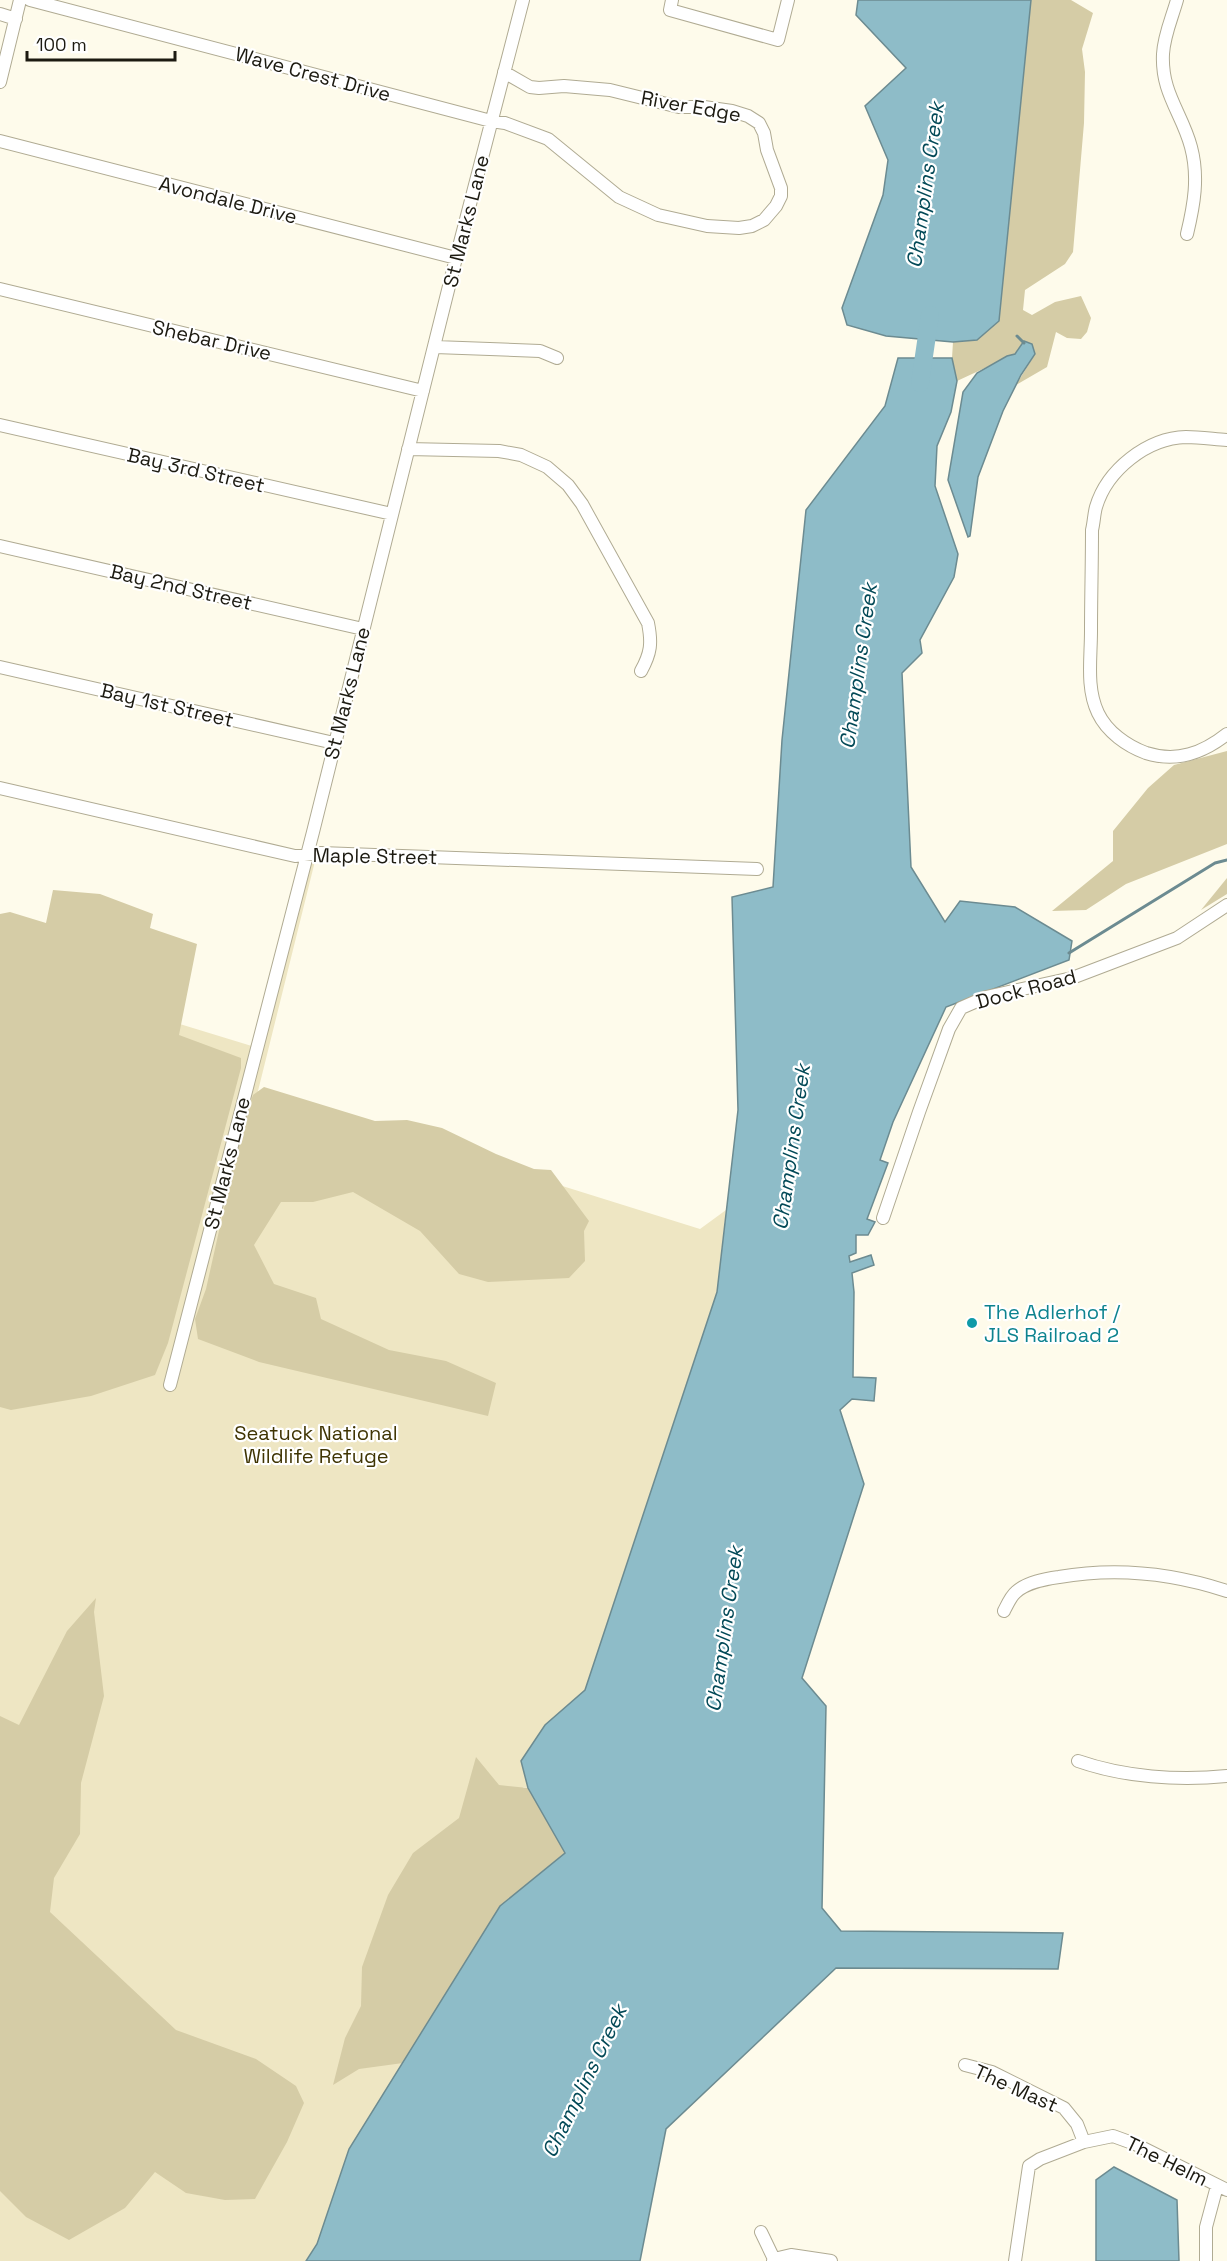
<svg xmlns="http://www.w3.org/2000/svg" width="1227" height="2261" font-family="'Space Grotesk',sans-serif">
	<rect width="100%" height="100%" fill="#fefbeb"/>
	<path fill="#eee6c3" d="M317 853 258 1091 700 1229 726 1210 717 1292 585 1690 545 1725 522 1761 528 1788 523 1787 538 1811 326 2230 307 2261H0V969L255 1047 304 859Z"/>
	<path fill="#d5cca6" d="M1031 0H1071L1093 13 1082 49 1085 72 1084 123 1073 252 1065 264 1025 290 1023 310 1032 315 1055 302 1081 296 1091 318 1087 332 1081 339 1067 338 1056 332 1047 367 1016 385 1035 354 1024 341 1015 354 957 381 952 358 953 342 977 340 999 321Z
		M1227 751V844L1126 884 1086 910 1052 911 1113 861V831L1148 788 1174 765Z
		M1227 878V894L1201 910Z
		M53 890 100 894 153 914 150 928 197 944 179 1035 241 1058V1068L168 1343 155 1375 91 1396 11 1410 0 1407V914L10 912 46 923Z
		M264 1087 375 1121 407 1120 442 1128 496 1154 534 1169 551 1170 589 1221 584 1231 585 1261 569 1278 488 1282 459 1274 420 1231 353 1192 313 1202H281L254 1245 274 1284 316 1298 321 1319 389 1350 446 1361 496 1383 488 1416 259 1362 198 1339 195 1319 206 1289 244 1119 253 1095Z
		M96 1598 94 1612 104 1696 81 1783 80 1834 54 1878 50 1912 176 2030 256 2059 296 2086 304 2103 287 2142 255 2199 225 2200 186 2193 155 2172 125 2208 69 2240 26 2217 0 2191V1716L19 1725 67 1631Z
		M476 1757 499 1785 528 1788 565 1853 500 1906 403 2063 359 2069 333 2085 345 2038 361 2006 362 1967 388 1895 413 1853 459 1818Z"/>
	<path fill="#8ebcc8" stroke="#6c8b91" stroke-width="1.5" d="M858 0H1031L999 321 977 340 953 342 886 336 847 325 842 308 883 195 888 160 865 106 906 68 856 15Z
		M1024 341 1032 344 1035 354 1021 375 1003 411 978 477 970 536 968 537 948 480 963 392 977 373 1007 356 1015 354Z
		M898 358H952L957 381 951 412 937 446 935 486 958 554 954 577 920 640 922 653 902 673 911 867 945 922 960 901 1015 907 1072 941 1069 960 946 1007 893 1122 880 1160 888 1163 867 1219 875 1222 868 1235H856V1253L849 1256 850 1262 871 1255 874 1265 852 1273 854 1292 853 1377 876 1378 874 1401 852 1399 840 1410 864 1484 802 1678 826 1706 822 1908 841 1931 1063 1933 1058 1969 836 1968 666 2129 640 2261H306L317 2244 349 2149 500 1906 565 1853 528 1788 521 1761 545 1725 585 1690 717 1292 738 1110 732 897 773 887 782 740 806 510 885 406Z
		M1114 2167 1177 2200 1179 2261H1096V2180Z"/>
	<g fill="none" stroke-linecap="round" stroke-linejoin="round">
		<path stroke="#6c8b91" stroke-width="3" d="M1017 336 1024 343
			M1069 953 1215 863 1227 860"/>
		<path stroke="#8ebcc8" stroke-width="18" d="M920 383 930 315"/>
		<defs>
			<path id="minor" d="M30 0 491 121 505 123 548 139 619 197 658 215 707 226 739 228 752 226 764 220 776 206 781 196V188L767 150 764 133 759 123 748 116 732 111 704 107H679L610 90 564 86 539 88 530 87 504 72
				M672 0 670 10 778 40 788 0
				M1177 0C1172 18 1164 35 1163 54 1161 93 1182 113 1191 147 1199 177 1194 205 1187 234
				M0 14 16 19
				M0 82 20 0
				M0 141 456 258
				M0 289 423 391
				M435 347 540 351 557 358
				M0 425 392 514
				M1227 440C1213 439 1199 437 1186 437 1147 438 1107 470 1096 507 1094 514 1094 522 1092 530 1092 564 1091 597 1091 631 1091 659 1086 688 1098 713 1107 732 1127 746 1146 753 1177 763 1203 753 1227 734
				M408 449 499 451 521 455 547 467 568 485 582 504 648 623C652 643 651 653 641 671
				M0 546 363 629
				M0 667 334 743
				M0 788 295 856 321 853 757 869
				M883 1218 919 1112 949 1029 961 1008 986 997 1072 978 1177 938 1227 905
				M170 1385 313 832 456 258 523 0
				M1004 1611C1007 1605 1011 1596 1016 1592 1027 1582 1045 1579 1059 1577 1116 1567 1172 1573 1227 1591
				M1078 1761C1124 1777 1178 1781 1227 1776
				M965 2065 992 2072 1064 2108 1077 2124 1084 2142
				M761 2232 774 2259
				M773 2261 774 2259 791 2255 831 2261
				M1015 2261 1029 2166 1040 2159 1084 2142 1113 2136 1135 2144 1227 2190
				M1206 2261V2227L1217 2186"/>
		</defs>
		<use href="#minor" stroke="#b0ab93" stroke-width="14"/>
		<use href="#minor" stroke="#fff" stroke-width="12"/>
	</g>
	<circle fill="#0f9aa8" stroke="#fff" stroke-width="2" cx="972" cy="1323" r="6"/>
	<g text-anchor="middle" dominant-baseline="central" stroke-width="4.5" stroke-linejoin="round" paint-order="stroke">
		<g font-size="20" fill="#1c1a11" stroke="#fff">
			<text transform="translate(313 74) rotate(15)">Wave Crest Drive</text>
			<text transform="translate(691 106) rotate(10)">River Edge</text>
			<text transform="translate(228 200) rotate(14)">Avondale Drive</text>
			<text transform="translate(466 221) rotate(-76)">St Marks Lane</text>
			<text transform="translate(212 340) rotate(13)">Shebar Drive</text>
			<text transform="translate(196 470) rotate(13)">Bay 3rd Street</text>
			<text transform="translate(181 587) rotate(13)">Bay 2nd Street</text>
			<text transform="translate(347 693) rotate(-76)">St Marks Lane</text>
			<text transform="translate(167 705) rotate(13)">Bay 1st Street</text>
			<text transform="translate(375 856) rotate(1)">Maple Street</text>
			<text transform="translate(1026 989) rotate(-15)">Dock Road</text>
			<text transform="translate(227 1163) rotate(-76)">St Marks Lane</text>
			<text transform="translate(1016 2088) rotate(24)">The Mast</text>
			<text transform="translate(1167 2161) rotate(26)">The Helm</text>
		</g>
		<g font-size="20" fill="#0d838f" stroke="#fff" text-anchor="start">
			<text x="984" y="1312">The Adlerhof /<tspan x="984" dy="23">JLS Railroad 2</tspan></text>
		</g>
		<g font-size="20" fill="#3f3403" stroke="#fff">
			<text x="316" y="1433">Seatuck National<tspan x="316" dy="23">Wildlife Refuge</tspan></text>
		</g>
		<g font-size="21" font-style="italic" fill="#034957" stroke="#fff">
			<text transform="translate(925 185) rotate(-82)">Champlins Creek</text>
			<text transform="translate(858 666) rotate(-82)">Champlins Creek</text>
			<text transform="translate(791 1147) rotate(-82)">Champlins Creek</text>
			<text transform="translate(724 1629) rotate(-82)">Champlins Creek</text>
			<text transform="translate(584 2081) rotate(-64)">Champlins Creek</text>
		</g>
	</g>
	<path d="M27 51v9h148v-9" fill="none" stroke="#1c1a11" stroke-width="3"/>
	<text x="36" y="51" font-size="18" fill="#1c1a11" stroke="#ffffff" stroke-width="4.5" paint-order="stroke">100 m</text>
</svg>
